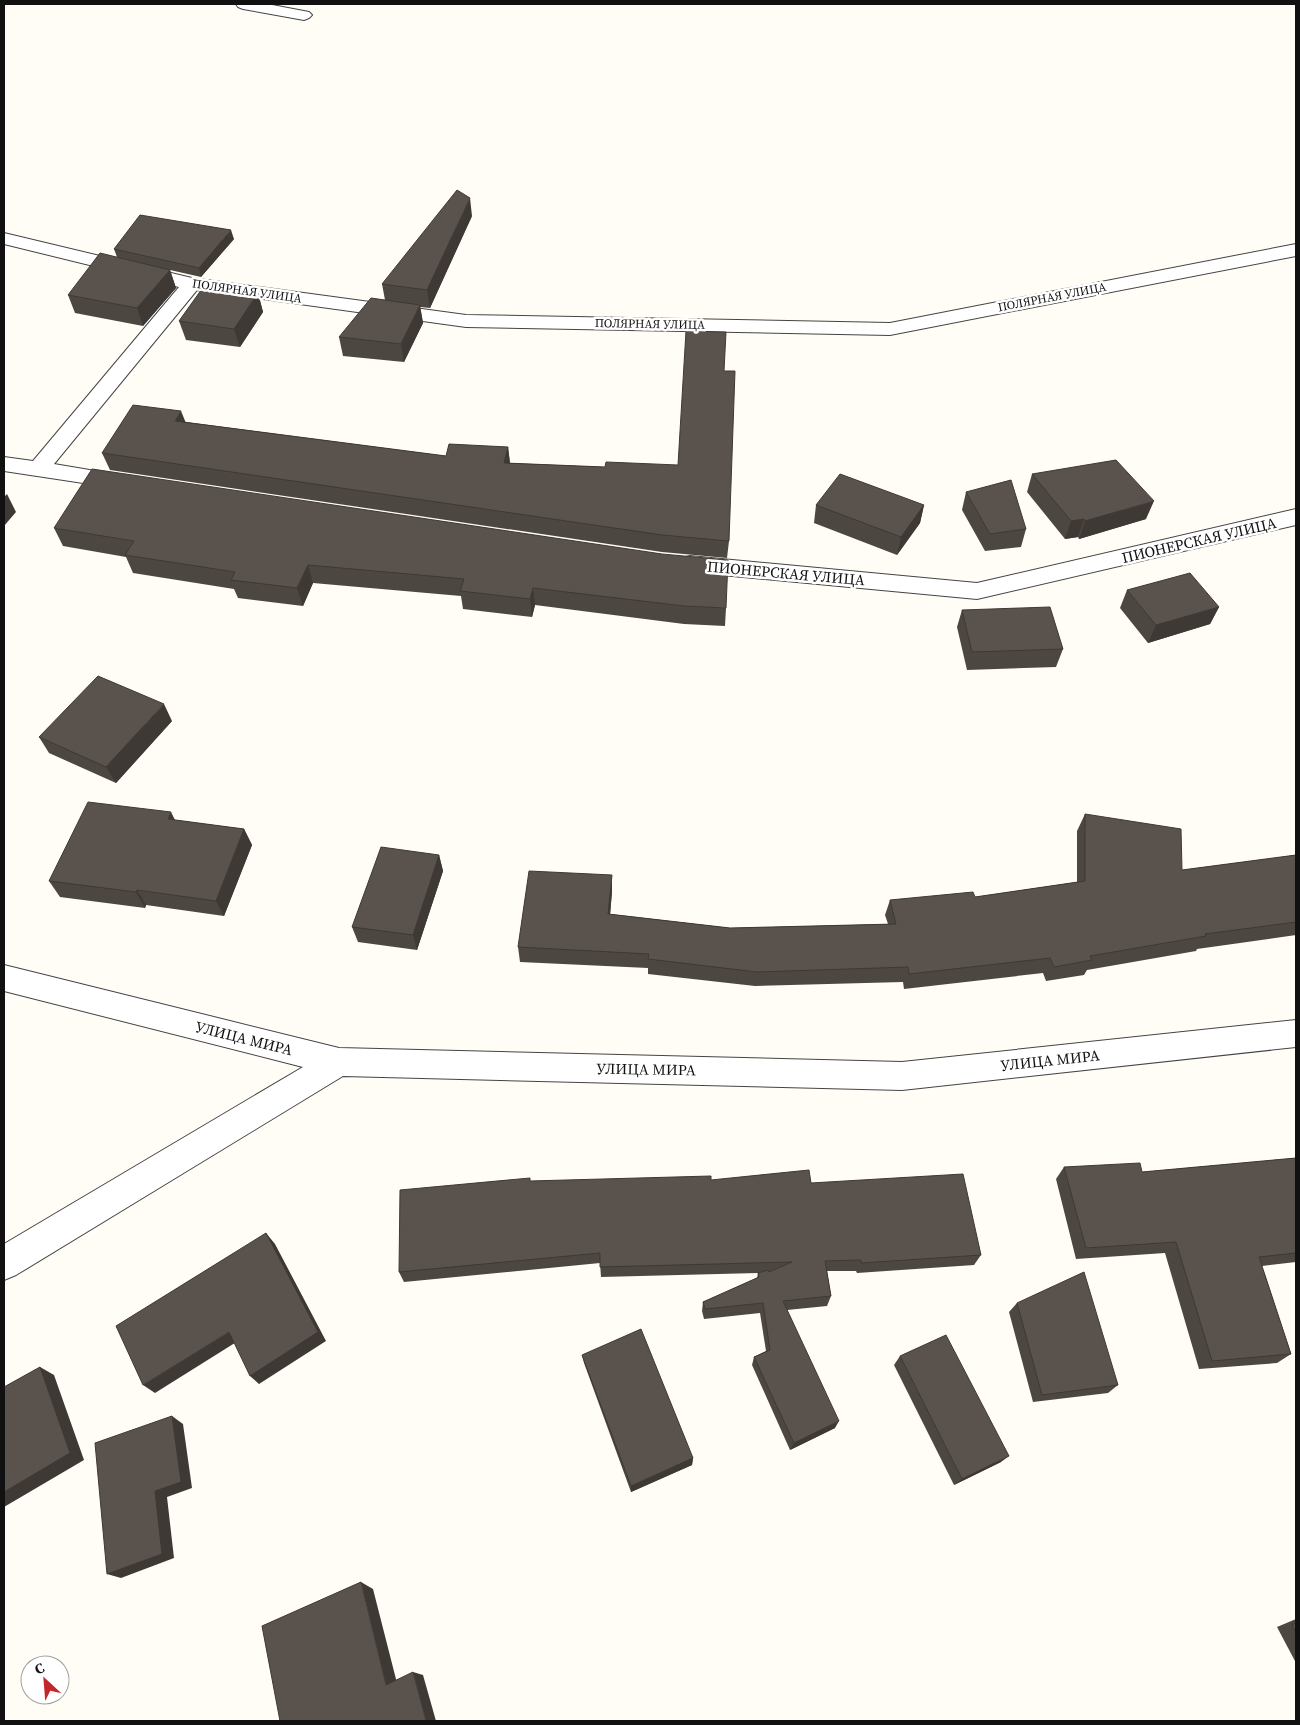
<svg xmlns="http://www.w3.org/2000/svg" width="1300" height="1725" font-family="'Source Serif 4',serif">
	<rect width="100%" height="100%" fill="#fffdf5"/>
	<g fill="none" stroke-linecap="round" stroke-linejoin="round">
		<defs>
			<path id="street" d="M236 4H267L309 12 312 15 309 18 304 20 243 9 238 7Z
				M4 233 192 278 466 315 890 323 1296 244V256L890 335 466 327 197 290 54 464 131 477 134 482 131 487 123 489 4 471V457L33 461 179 287 4 244Z
				M1296 509V525L977 599 690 572 682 570 678 564 682 558 690 556 977 583Z
				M4 965 339 1048 902 1062 1296 1020V1047L902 1090 343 1076 16 1275 4 1280V1244L303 1067 4 991Z"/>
		</defs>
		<use href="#street" stroke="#444" stroke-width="2"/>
		<use href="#street" fill="#fff" fill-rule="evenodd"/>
	</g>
	<path fill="#4d4742" d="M472 216 430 308 420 307 423 323 404 362 343 356 339 337 385 300 382 284Z
		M234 239 201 277 170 270 176 288 143 326 75 313 68 295 117 257 114 249Z
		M258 293 263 312 240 347 186 340 179 321Z
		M724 371 729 541 727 558 662 552 110 470 102 453 186 422 446 456 508 447 510 463 605 467 678 465Z
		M1032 474 1146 519 1079 539 1078 537 1065 539 1027 492Z
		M966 492 1026 529 1021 547 985 551 962 510Z
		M816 505H924L920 523 897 555 814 523Z
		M54 528 726 608 725 626 684 624 535 605 532 617 463 609 461 596 313 583 303 606 238 598 234 589 133 573 126 557 63 546Z
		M1127 590 1219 607 1210 624 1148 643 1120 608Z
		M962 610 1063 649 1056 667 967 670 957 627Z
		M172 721 116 783 49 753 39 737Z
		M1085 814 1182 870 1296 855V935L1197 949 1196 951 1087 970 1084 975 1046 981 1043 973 904 989 903 982 755 986 648 974V968L520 962 518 947 612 891 610 914 730 928 888 924 885 915 890 900 975 897 1077 882V831Z
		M175 820 244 829 252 845 224 916 146 905 145 908 60 897 49 881Z
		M439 855 443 871 417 950 358 942 352 927Z
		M1296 1158V1262L1262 1266 1291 1354 1277 1363 1199 1369 1165 1253 1076 1259 1056 1179 1064 1167 1142 1172Z
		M530 1178V1181L711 1180 811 1183 981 1255 974 1265 857 1273 856 1271H827L831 1296 827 1306 787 1310 835 1428 790 1450 752 1365 754 1357 766 1351 760 1313 704 1319 702 1311 703 1302 757 1278 758 1273 601 1277 600 1263 404 1282 399 1272Z
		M1017 1303 1118 1385 1108 1393 1033 1402 1009 1312Z
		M582 1355 693 1458 692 1465 631 1492 584 1363Z
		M900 1356 1001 1462 954 1485 894 1365Z
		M1296 1619V1663L1277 1627Z"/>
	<path fill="#3f3936" d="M470 198 472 216 430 308 427 290Z
		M231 230 234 239 201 277 199 268Z
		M170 270 176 288 143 326 137 308Z
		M258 293 263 312 240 347 234 329Z
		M420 305 423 323 404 362 401 344Z
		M181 411 188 428 175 421Z
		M508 447 510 464 504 463Z
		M7 494 16 512 4 526V497Z
		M1154 501 1146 519 1079 539 1085 521Z
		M924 505 920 523 897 555 901 537Z
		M1084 519 1078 537 1065 539 1071 521Z
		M308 565 313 583 303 606 297 588Z
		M533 588 535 605 532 617 530 599Z
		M1219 607 1210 624 1148 643 1156 625Z
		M164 704 172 721 116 783 106 767Z
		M171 812 179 828 168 819Z
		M244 829 252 845 224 916 216 901Z
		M439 855 443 871 417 950 413 935Z
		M612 875V891L609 929 608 914Z
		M137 890 146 905 145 908 136 892Z
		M266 1233 275 1244 326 1341 259 1384 250 1376Z
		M229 1332 238 1341 155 1393 143 1385Z
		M40 1367 54 1375 84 1460 4 1507V1492Z
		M172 1416 183 1424 192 1488 167 1497 174 1558 121 1578 107 1574 155 1491Z
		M839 1421 835 1428 790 1450 794 1443Z
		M1009 1456 1001 1462 954 1485 962 1479Z
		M693 1458 692 1465 631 1492V1486Z
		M361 1582 373 1589 398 1687 386 1685Z
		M413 1672 423 1675 436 1721H426Z"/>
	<path fill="#5a524d" stroke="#3f3936" d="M457 190 470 198 427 290 382 284Z
		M140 215 231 230 199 268 114 249Z
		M100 253 170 270 137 308 68 295Z
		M204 286 258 293 234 329 179 321Z
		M371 298 420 305 401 344 339 337Z
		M686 331 726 332 724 371H735L729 541 662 535 102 453 133 405 181 411 175 421 446 456 449 444 508 447 504 463 605 467 606 462 678 465Z
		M1116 460 1154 501 1085 521 1084 519 1071 521 1032 474Z
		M92 469 662 554 728 560 726 608 684 606 533 588 530 599 460 591 464 579 308 565 297 588 231 580 235 572 125 555 134 541 54 528Z
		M840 474 924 505 901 537 816 505Z
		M1011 480 1026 529 990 534 966 492Z
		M1190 573 1219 607 1156 625 1127 590Z
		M1050 607 1063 649 972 652 962 610Z
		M98 676 164 704 106 767 39 737Z
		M88 802 171 812 168 819 244 829 216 901 137 890 136 892 49 881Z
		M1085 814 1181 829 1182 870 1296 855V922L1205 934 1206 936 1090 956 1092 960 1054 967 1050 958 909 974 908 967 757 972 648 959 649 954 518 947 529 871 612 875 608 914 730 928 896 924 890 900 973 892 975 897 1085 881Z
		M381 847 439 855 413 935 352 927Z
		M1296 1158V1253L1259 1257 1291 1354 1212 1361 1176 1242 1086 1248 1064 1167 1140 1163 1142 1172Z
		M809 1170 811 1183 963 1174 981 1255 861 1263V1260L825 1261 831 1296 783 1301 839 1421 794 1443 754 1357 770 1350 763 1303 705 1309 703 1302 759 1277 758 1273 768 1270 769 1272 792 1262 600 1267V1253L399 1272 400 1190 530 1178V1181L711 1176V1180Z
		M266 1233 318 1332 250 1376 229 1332 143 1385 116 1326Z
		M1084 1272 1118 1385 1042 1395 1017 1303Z
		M641 1329 693 1458 631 1486 582 1355Z
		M946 1335 1009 1456 962 1479 900 1356Z
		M40 1367 70 1453 4 1492V1387Z
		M172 1416 181 1482 155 1491 162 1554 107 1574 95 1443Z
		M361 1582 386 1685 413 1672 426 1721H280L262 1626Z
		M1296 1623V1633L1292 1625Z"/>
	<g text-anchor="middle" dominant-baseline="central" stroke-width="5" stroke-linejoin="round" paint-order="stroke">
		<g font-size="12" fill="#111" stroke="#fff">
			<text transform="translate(247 291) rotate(8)">ПОЛЯРНАЯ УЛИЦА</text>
			<text transform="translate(1052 297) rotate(-11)">ПОЛЯРНАЯ УЛИЦА</text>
			<text transform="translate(650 324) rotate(1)">ПОЛЯРНАЯ УЛИЦА</text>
		</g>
		<g font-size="15" fill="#111" stroke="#fff">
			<text transform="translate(1199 540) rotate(-13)">ПИОНЕРСКАЯ УЛИЦА</text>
			<text transform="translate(786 573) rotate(5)">ПИОНЕРСКАЯ УЛИЦА</text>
			<text transform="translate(244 1038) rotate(14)">УЛИЦА МИРА</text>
			<text transform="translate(1050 1060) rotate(-6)">УЛИЦА МИРА</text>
			<text transform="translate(646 1069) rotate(1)">УЛИЦА МИРА</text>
		</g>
	</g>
	<rect width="1300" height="1725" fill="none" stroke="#111111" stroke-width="10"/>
	<g transform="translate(45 1680) rotate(334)"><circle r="24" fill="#ffffff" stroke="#a0a0a0"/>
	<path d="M0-4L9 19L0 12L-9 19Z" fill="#c4262e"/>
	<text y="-8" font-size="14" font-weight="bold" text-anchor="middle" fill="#111111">С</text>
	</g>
</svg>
